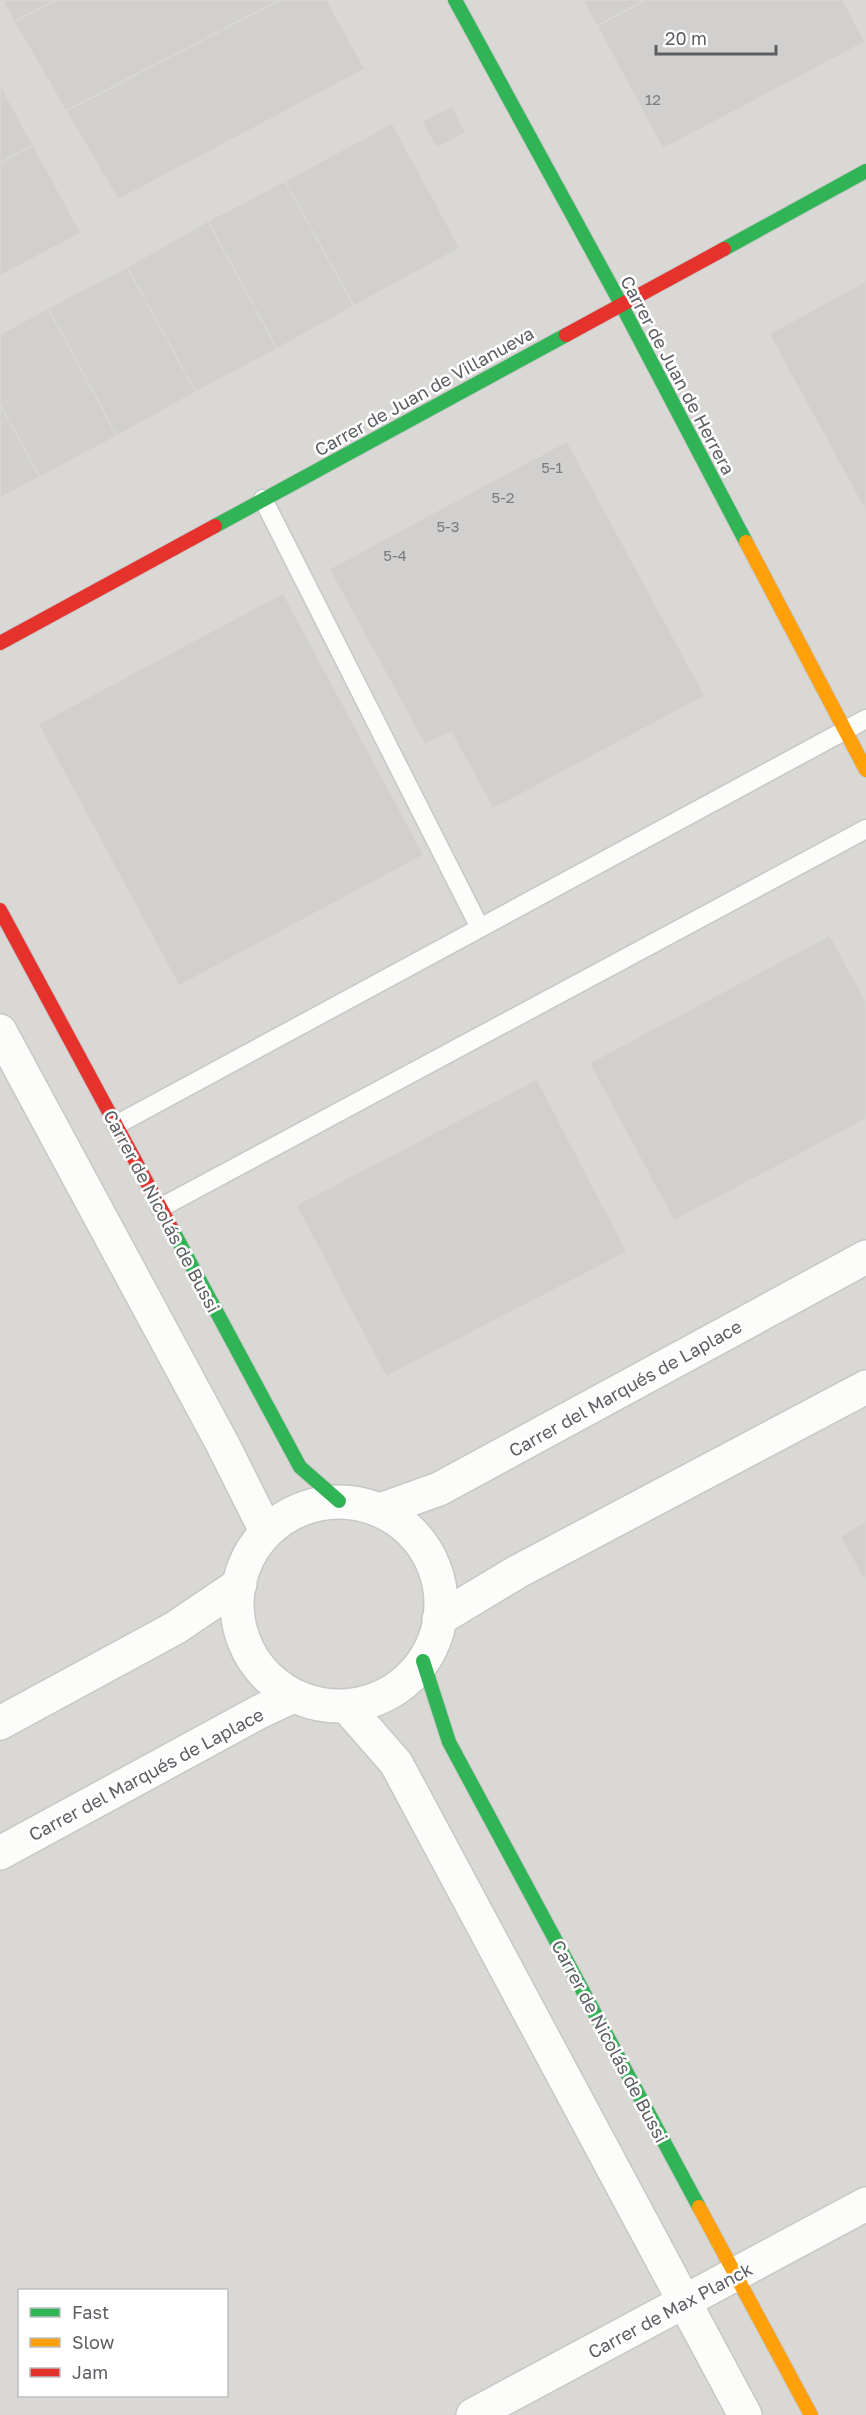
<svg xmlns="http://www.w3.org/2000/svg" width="866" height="2415" font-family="'Golos Text',sans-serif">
	<rect width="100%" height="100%" fill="#eae9e5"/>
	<path fill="#dad8d5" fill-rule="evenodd" d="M0 0H866V2415H0ZM20 2290H226V2396H20Z"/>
	<path fill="#d1d0ce" stroke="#d9d8d4" stroke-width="1.5" d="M2 0H56L14 22Z
		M56 0H280L66 111 14 22Z
		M280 0H327L365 69 118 200 66 111Z
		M583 0H645L597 26Z
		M645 0H843L865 42 663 149 597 26Z
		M0 84 33 145 0 163Z
		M452 106 466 133 436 148 422 121Z
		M392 123 460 248 354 306 285 181Z
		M33 145 81 233 0 276V163Z
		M285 181 354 306 277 349 208 221Z
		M208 221 277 349 196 392 127 267Z
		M127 267 196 392 117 436 48 308Z
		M866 281V512L769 334Z
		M48 308 117 436 40 477 0 404V334Z
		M0 404 40 477 0 498Z
		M567 441 705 696 493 809 451 732 425 745 329 569Z
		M283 593 424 855 179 986 38 724Z
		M830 935 866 1002V1119L674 1221 589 1063Z
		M537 1079 627 1252 386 1377 296 1205Z
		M866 1521V1583L840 1536Z"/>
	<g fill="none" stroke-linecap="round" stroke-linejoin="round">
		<defs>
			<path id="lane" d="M263 499 480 928
				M116 1125 866 719
				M160 1208 866 829"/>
			<path id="street" d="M0 1031 222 1443 266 1531
				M237 1604a102 102 0 1 1 204 0a102 102 0 1 1-204 0Z
				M380 1510 439 1489 866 1257
				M439 1619 517 1572 866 1387
				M347 1707 396 1763 745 2415
				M0 1723 175 1628 240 1584
				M0 1853 259 1712 293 1696
				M473 2415 866 2204"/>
			<path id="fast" d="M455 0 621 304 746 542
				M724 249 866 171
				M215 526 566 335
				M172 1229 300 1467 339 1501
				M423 1661 449 1742 699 2207"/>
			<path id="slow" d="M746 542 866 770
				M699 2207 811 2415"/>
			<path id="jam" d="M566 335 724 249
				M0 643 215 526
				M0 910 172 1229"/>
		</defs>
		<use href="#lane" stroke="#c7c7c7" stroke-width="21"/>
		<use href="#street" stroke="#c7c7c7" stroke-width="36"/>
		<use href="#fast" stroke="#c7c7c7" stroke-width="16"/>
		<use href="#slow" stroke="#c7c7c7" stroke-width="16"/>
		<use href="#jam" stroke="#c7c7c7" stroke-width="16"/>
		<use href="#lane" stroke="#fcfcfb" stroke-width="18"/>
		<use href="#street" stroke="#fcfcfb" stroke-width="33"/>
		<use href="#fast" stroke="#30b455" stroke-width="14"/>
		<use href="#slow" stroke="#ff9f0a" stroke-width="14"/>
		<use href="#jam" stroke="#e5322d" stroke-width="14"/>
	</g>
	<g text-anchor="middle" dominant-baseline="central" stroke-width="5" stroke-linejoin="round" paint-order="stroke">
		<g font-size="15" fill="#7a7c7e">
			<text x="653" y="99">12</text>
			<text x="552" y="467">5-1</text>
			<text x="503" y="497">5-2</text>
			<text x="448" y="526">5-3</text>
			<text x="395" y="555">5-4</text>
		</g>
		<g font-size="18" fill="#5b5e62" stroke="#fff">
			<text transform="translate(678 375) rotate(62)">Carrer de Juan de Herrera</text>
			<text transform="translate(424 391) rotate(-29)">Carrer de Juan de Villanueva</text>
			<text transform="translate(162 1211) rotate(62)">Carrer de Nicolás de Bussi</text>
			<text transform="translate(625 1388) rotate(-29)">Carrer del Marqués de Laplace</text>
			<text transform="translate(146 1774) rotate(-28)">Carrer del Marqués de Laplace</text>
			<text transform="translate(610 2041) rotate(62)">Carrer de Nicolás de Bussi</text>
			<text transform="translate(670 2310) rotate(-28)">Carrer de Max Planck</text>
		</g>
	</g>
	<rect x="18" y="2289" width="210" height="108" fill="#ffffff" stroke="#bdbfc0" stroke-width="1.5"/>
	<rect x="30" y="2308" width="30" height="9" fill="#30b455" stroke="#bdbfc0" stroke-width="1.5"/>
	<text x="72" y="2319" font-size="18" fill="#5b5e62">Fast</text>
	<rect x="30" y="2338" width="30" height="9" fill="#ff9f0a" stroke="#bdbfc0" stroke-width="1.5"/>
	<text x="72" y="2349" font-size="18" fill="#5b5e62">Slow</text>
	<rect x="30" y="2368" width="30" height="9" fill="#e5322d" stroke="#bdbfc0" stroke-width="1.5"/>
	<text x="72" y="2379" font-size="18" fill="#5b5e62">Jam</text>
	<path d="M656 45v9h120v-9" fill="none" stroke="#5b5e62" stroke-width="3"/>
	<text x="665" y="45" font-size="18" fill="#5b5e62" stroke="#ffffff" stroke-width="4.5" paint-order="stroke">20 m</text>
</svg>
